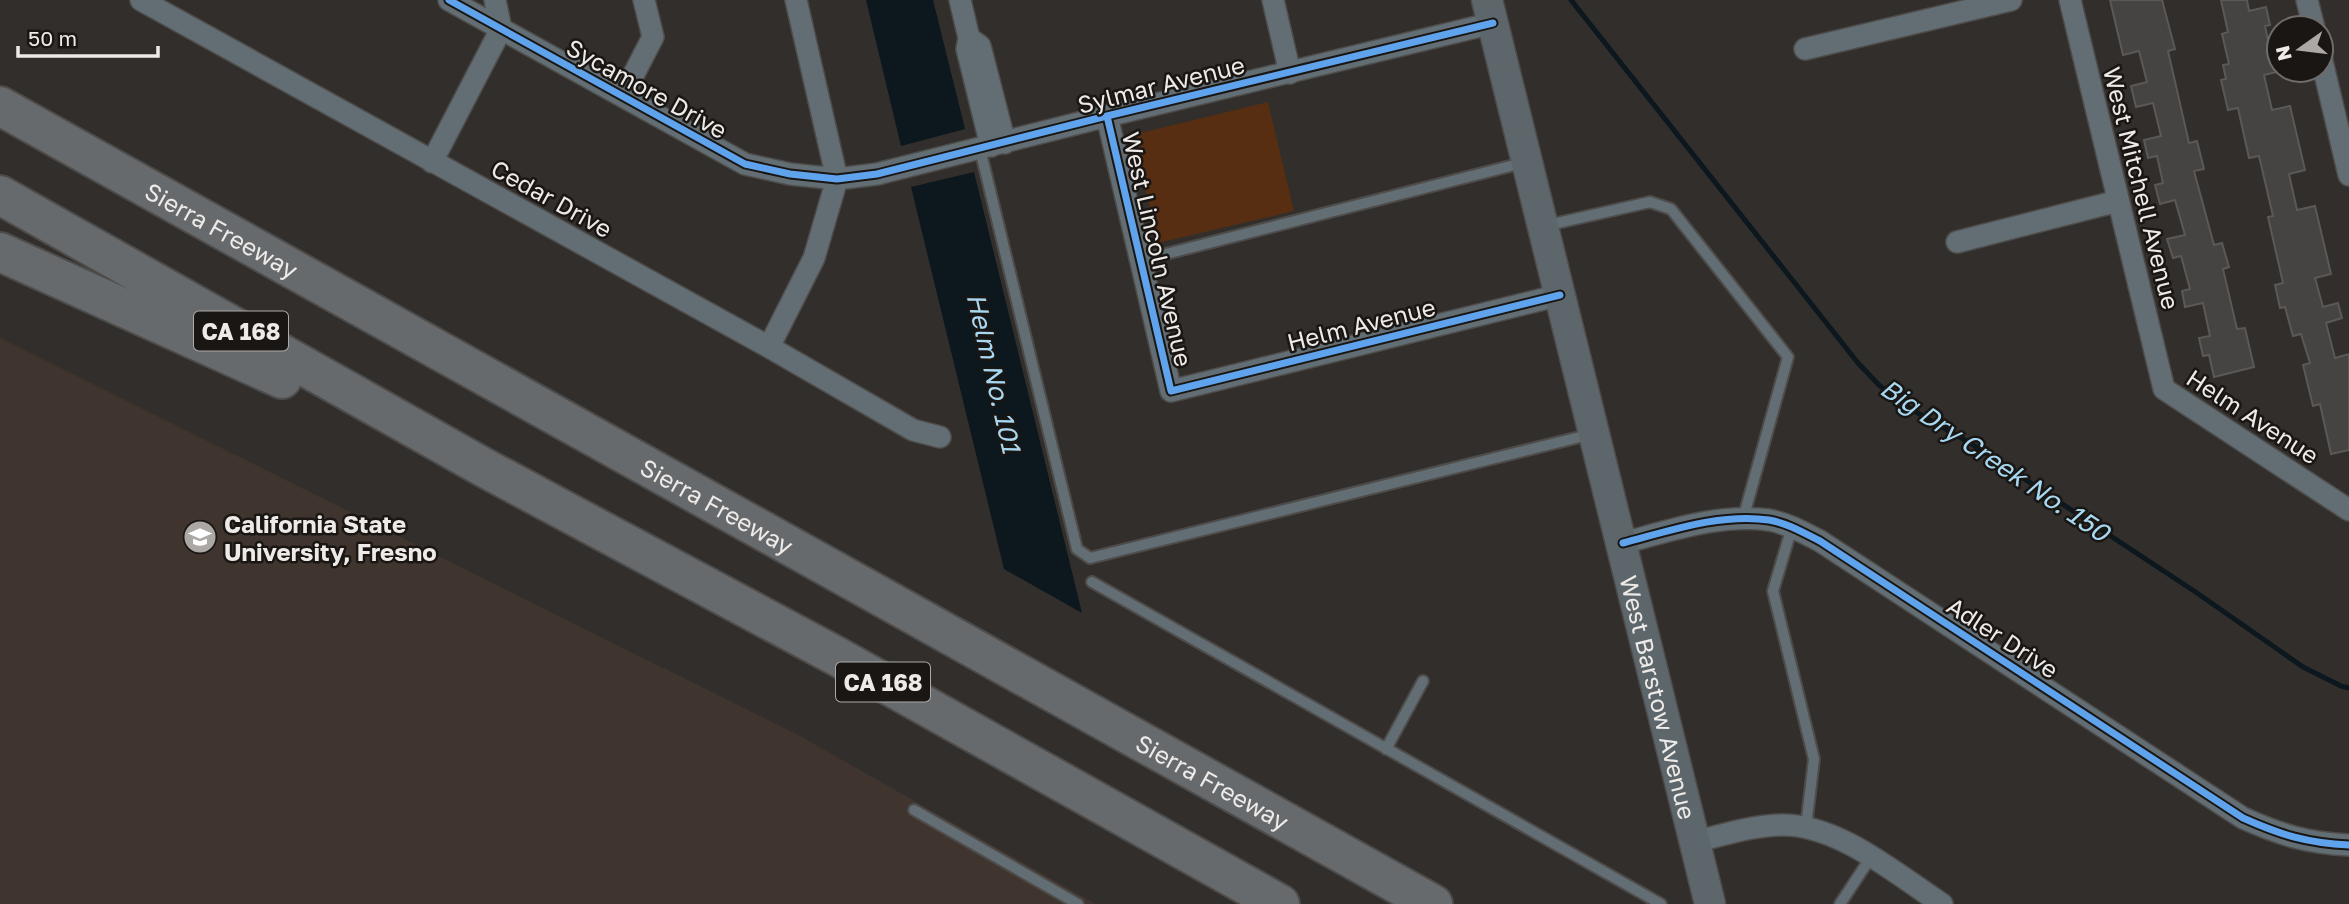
<svg xmlns="http://www.w3.org/2000/svg" width="2349" height="904" font-family="'Golos Text',sans-serif">
	<rect width="100%" height="100%" fill="#312e2b"/>
	<path fill="#3f352e" d="M0 338 800 736 1096 904H0Z"/>
	<path fill="#572e12" d="M1268 102 1294 211 1158 243 1134 140 1136 134Z"/>
	<path fill="#0c181e" d="M866 0H933L965 129 901 146Z
		M974 172 1082 613 1004 569 911 187Z"/>
	<g fill="none" stroke-linecap="round" stroke-linejoin="round">
		<path stroke="#0c181e" stroke-width="5" d="M1571 0 1858 363 1879 385 1909 408 1970 443 2197 593 2303 667 2341 686 2349 688"/>
	</g>
	<path fill="#464442" stroke="#5b5856" stroke-width="2" d="M2110 0H2162L2175 49 2168 51 2189 143 2197 141 2204 169 2194 171 2214 245 2222 243 2229 267 2223 269 2237 329 2245 328 2254 367 2214 377 2209 355 2203 356 2199 338 2210 336 2203 303 2185 307 2182 291 2190 289 2181 256 2173 258 2167 239 2185 235 2175 200 2160 204 2155 185 2163 183 2157 156 2148 158 2144 140 2161 136 2153 103 2136 107 2131 86 2147 82 2139 51 2123 55Z
		M2221 0H2247L2249 11 2266 7 2270 25 2265 26 2271 54 2277 53 2279 70 2281 71 2264 75 2272 110 2290 106 2305 170 2289 174 2297 210 2315 206 2331 274 2315 278 2323 307 2338 303 2342 318 2326 323 2335 358 2349 354V450L2331 454 2320 404 2313 406 2303 365 2310 363 2301 334 2293 336 2285 307 2280 308 2275 285 2283 283 2268 217 2273 216 2259 156 2249 158 2238 108 2228 110 2221 80 2226 79 2223 65 2229 64 2222 34 2228 32Z"/>
	<g fill="none" stroke-linecap="round" stroke-linejoin="round">
		<defs>
			<path id="lane" d="M980 149 1077 549 1090 558 1592 434
				M1544 226 1650 202 1671 209 1788 357 1743 519
				M1142 260 1526 162
				M1792 527 1773 591 1814 759 1806 827
				M1092 582 1661 904
				M1386 749 1423 681
				M914 810 1078 904
				M1840 904 1871 857"/>
			<path id="street" d="M141 0 769 347 913 430 940 437
				M449 0 745 164 790 174 837 179 877 174 1107 116 1493 23
				M960 0 969 38
				M1273 0 1290 73
				M2070 0 2164 389 2349 510
				M2307 0 2314 28
				M1805 49 2011 0
				M2321 57 2349 175
				M623 95 653 37 644 0
				M1107 116 1171 391 1560 295
				M991 146 967 49 969 38 980 46 1005 143
				M432 162 501 29 495 0
				M1957 242 2118 201
				M769 347 814 258 837 179 796 0
				M1623 543C1669 531 1720 513 1769 520 1787 523 1804 533 1820 541L2243 818C2281 835 2307 843 2349 845
				M1695 842C1722 835 1751 826 1780 825 1837 823 1896 874 1942 904"/>
			<g id="secondary">
				<path id="s1" d="M1487 0 1710 904"/>
			</g>
			<g id="highway">
				<path id="s2" d="M0 106 1433 904"/>
				<path d="M0 195 483 467 838 657 1280 904"/>
				<path d="M0 252 282 379"/>
			</g>
		</defs>
		<use href="#lane" stroke="#4e4c4a" stroke-width="14"/>
		<use href="#street" stroke="#4e4c4a" stroke-width="24"/>
		<use href="#secondary" stroke="#4e4c4a" stroke-width="33"/>
		<use href="#highway" stroke="#4e4c4a" stroke-width="42"/>
		<use href="#lane" stroke="#626e73" stroke-width="10"/>
		<use href="#street" stroke="#626e73" stroke-width="21"/>
		<use href="#secondary" stroke="#5c666b" stroke-width="30"/>
		<use href="#highway" stroke="#666a6d" stroke-width="38"/>
		<defs>
			<path id="cycleway" d="M449 0 745 164 790 174 837 179 877 174 1107 116 1493 23
				M1107 116 1171 391 1560 295
				M1623 543C1669 531 1720 513 1769 520 1787 523 1804 533 1820 541L2243 818C2281 835 2307 843 2349 845"/>
		</defs>
		<use href="#cycleway" stroke="#191614" stroke-width="11"/>
		<use href="#cycleway" stroke="#60a3ed" stroke-width="7"/>
	</g>
	<defs>
		<symbol id="university-disc" viewBox="-11 -11 22 22"><circle r="9.5" fill="#aca8a5" stroke="#191614"/><path d="M0-5L7-2L0 1L-7-2ZM-4 1L0 2.5L4 1V4Q0 6-4 4Z" fill="#fff"/></symbol>
	</defs>
	<g fill-rule="evenodd">
		<use href="#university-disc" x="181" y="518" width="38" height="38"/>
	</g>
	<g text-anchor="middle" dominant-baseline="central" stroke-width="5" stroke-linejoin="round" paint-order="stroke">
		<g fill="#191614" stroke="#aeaaa8" stroke-width="2">
			<rect x="194" y="311.5" width="94" height="39" rx="5"/>
			<rect x="836" y="662.5" width="94" height="39" rx="5"/>
		</g>
		<g font-size="23" font-weight="bold" fill="#eeeae7">
			<text x="241" y="331">CA 168</text>
			<text x="883" y="682">CA 168</text>
		</g>
		<g font-size="24" fill="#eeeae7" stroke="#191614">
			<text transform="translate(1161 84) rotate(-14)">Sylmar Avenue</text>
			<text transform="translate(647 88) rotate(29)">Sycamore Drive</text>
			<text transform="translate(2142 188) rotate(76)">West Mitchell Avenue</text>
			<text transform="translate(552 198) rotate(29)">Cedar Drive</text>
			<text stroke="none"><textPath href="#s2" startOffset="254">Sierra Freeway</textPath></text>
			<text transform="translate(1158 249) rotate(77)">West Lincoln Avenue</text>
			<text transform="translate(1361 324) rotate(-14)">Helm Avenue</text>
			<text transform="translate(2253 416) rotate(33)">Helm Avenue</text>
			<text stroke="none"><textPath href="#s2" startOffset="821">Sierra Freeway</textPath></text>
			<text transform="translate(2003 637) rotate(33)">Adler Drive</text>
			<text stroke="none"><textPath href="#s1" startOffset="718">West Barstow Avenue</textPath></text>
			<text stroke="none"><textPath href="#s2" startOffset="1388">Sierra Freeway</textPath></text>
		</g>
		<g font-size="24" font-weight="bold" fill="#eeeae7" stroke="#191614" text-anchor="start">
			<text x="224" y="523">California State<tspan x="224" dy="28">University, Fresno</tspan></text>
		</g>
		<g font-size="26" font-style="italic" fill="#a8d8f1" stroke="#191614">
			<text transform="translate(994 373) rotate(77)">Helm No. 101</text>
			<text transform="translate(1995 460) rotate(34)">Big Dry Creek No. 150</text>
		</g>
	</g>
	<g transform="translate(2300 49) rotate(256)"><circle r="33" fill="#191614" stroke="#6e6b68" stroke-width="2"/>
	<path d="M0-5L12 26L0 18L-12 26Z" fill="#aca8a5"/>
	<text y="-10" font-size="19" font-weight="bold" text-anchor="middle" fill="#eeeae7">N</text>
	</g>
	<path d="M18 46v10h140v-10" fill="none" stroke="#eeeae7" stroke-width="3.5"/>
	<text x="28" y="46" font-size="21" fill="#eeeae7" stroke="#191614" stroke-width="5" paint-order="stroke">50 m</text>
</svg>
